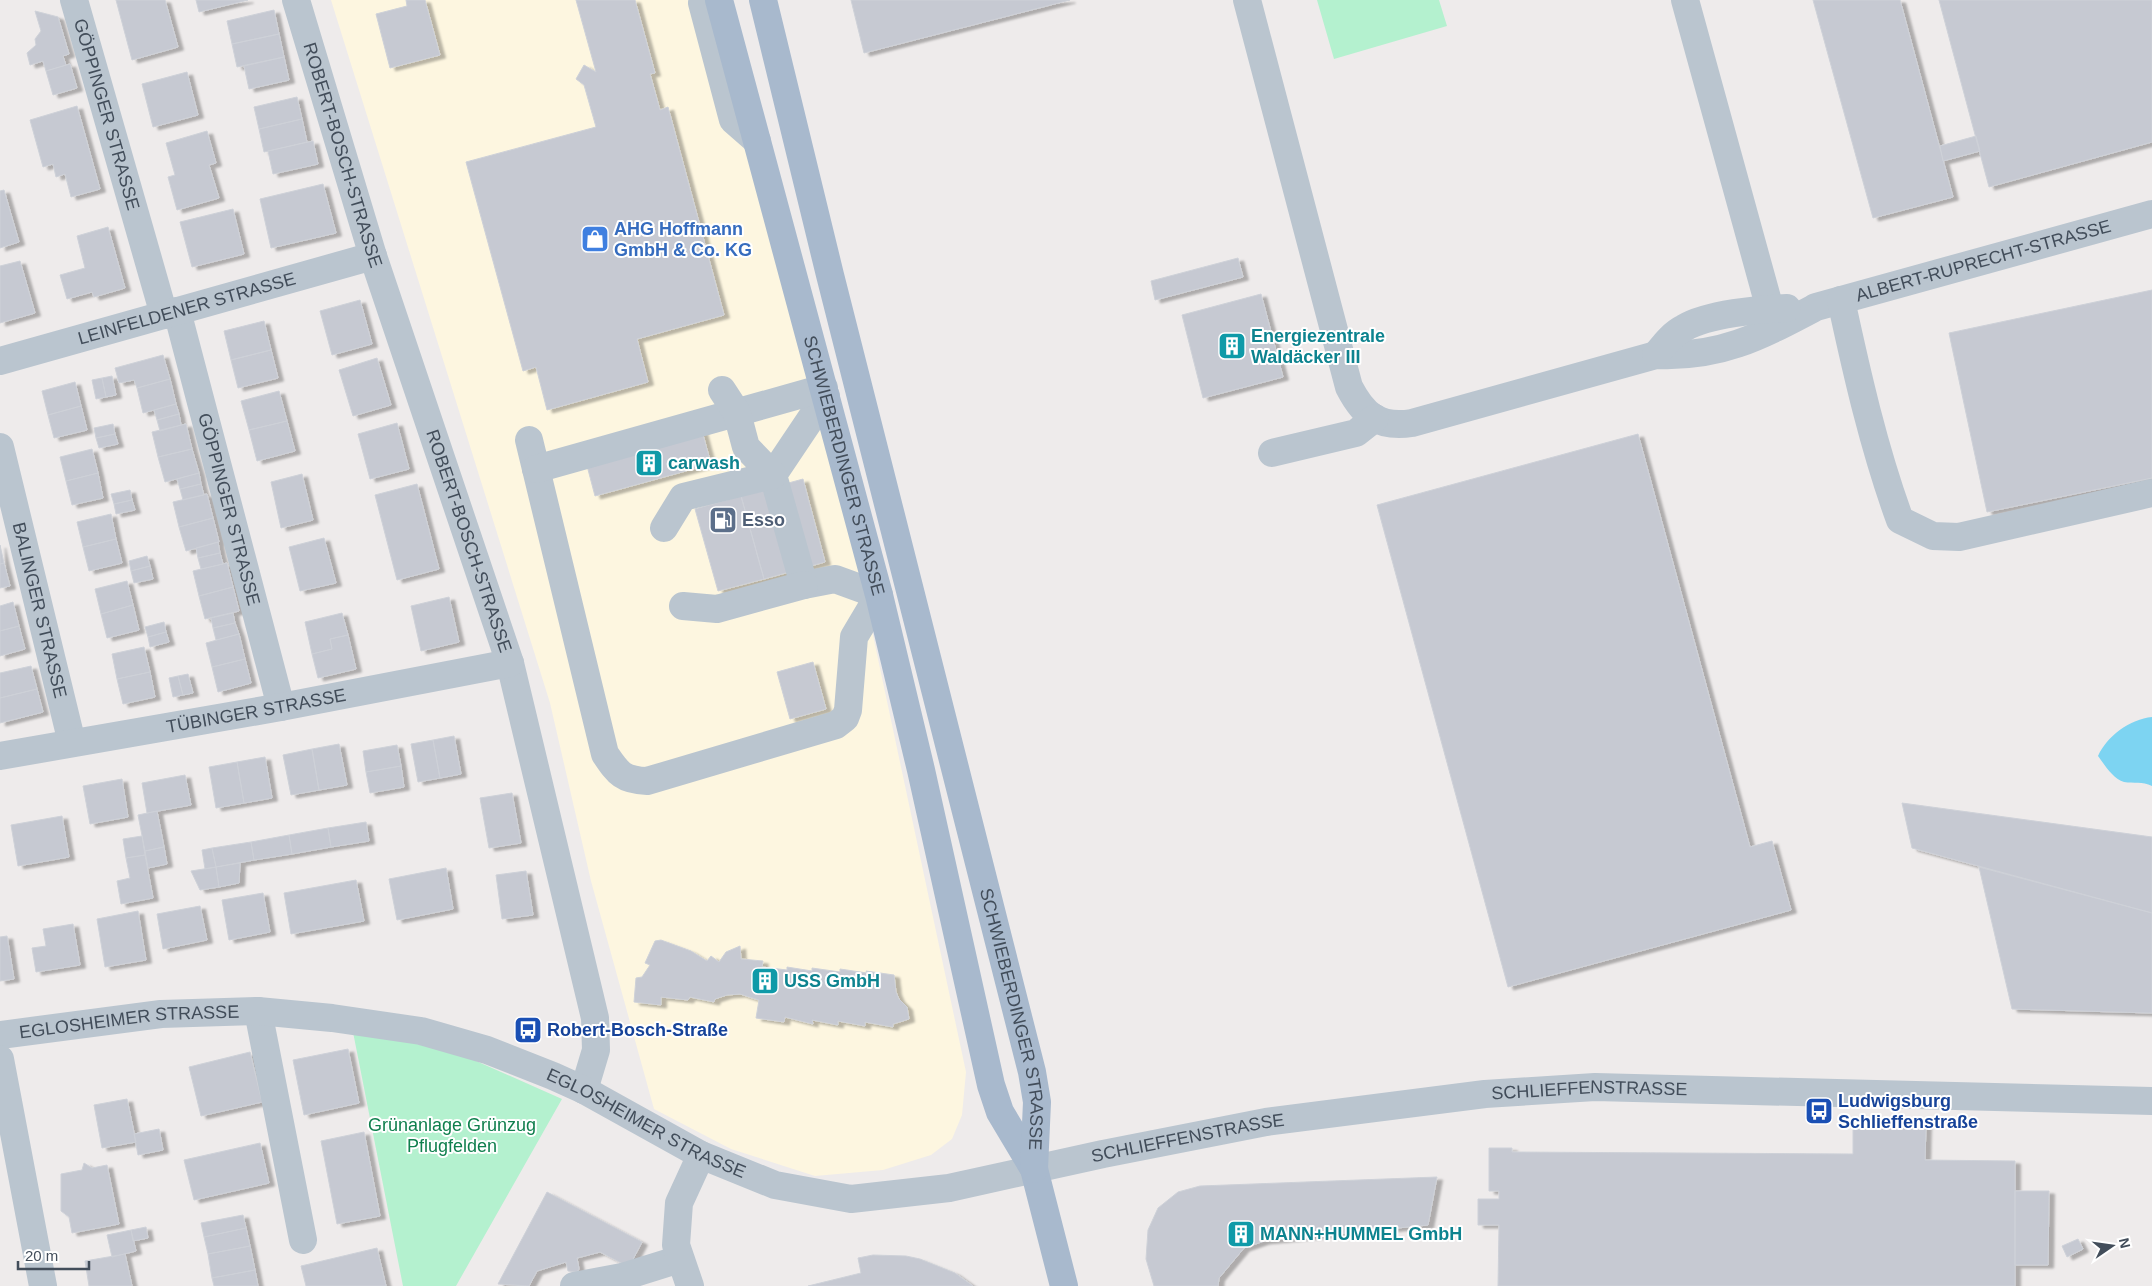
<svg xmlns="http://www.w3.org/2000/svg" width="2152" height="1286" font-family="Helvetica,sans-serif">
	<defs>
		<filter id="shadow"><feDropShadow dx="5.5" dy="3" stdDeviation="1" flood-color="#0004"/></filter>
	</defs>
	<rect width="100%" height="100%" fill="#eeebeb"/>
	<path fill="#fdf6e0" d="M331 0H708L858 565 966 1072 962 1115 952 1139 931 1155 883 1170 815 1176 731 1149 654 1109 591 881 550 703Z"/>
	<path fill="#b4f1cf" d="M1317 0H1439L1447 26 1334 59Z
		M353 1032 449 1049 562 1099 456 1286H403Z"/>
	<path fill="#7dd4f2" d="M2152 717V786C2142 781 2134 784 2124 782 2113 779 2104 764 2098 756 2107 736 2130 719 2152 717Z"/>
	<path fill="#c6c9d2" stroke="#ced1d8" filter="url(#shadow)" d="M116 0H165L178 47 132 60Z
		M196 0H248L199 12Z
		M406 0H425L440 55 390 68 376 14 407 6Z
		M576 0H635L655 73 650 74 660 110 668 107 724 315 637 339 648 382 547 410 536 367 523 371 466 162 596 127 584 85 576 79 584 65 596 72Z
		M851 0H1070L864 53Z
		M1813 0H1900L1953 197 1873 218Z
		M1939 0H2152V142L1989 187Z
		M274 10 279 34 232 44 227 21Z
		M35 11 58 17 69 54 63 56 66 65 46 71 43 61 30 65 27 53 36 45 35 39 41 31Z
		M279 34 284 57 237 67 232 44Z
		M284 57 289 80 249 89 244 66Z
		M70 64 77 88 53 95 46 71Z
		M187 72 198 115 153 127 142 84Z
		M297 97 302 119 259 129 254 107Z
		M77 106 100 189 71 197 65 174 56 177 53 164 43 167 30 120Z
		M302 119 307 142 264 152 259 129Z
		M207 131 216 163 209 165 219 198 177 210 168 177 175 175 166 143Z
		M1976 136 1980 151 1943 161 1940 146Z
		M313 141 318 164 273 174 268 151Z
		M323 184 336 233 271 248 260 199Z
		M4 190 19 242 0 248V191Z
		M233 209 244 254 192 267 180 222Z
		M108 227 125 288 94 297 92 292 67 299 60 275 85 268 77 236Z
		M1238 258 1243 277 1155 300 1151 281Z
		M20 261 35 313 0 323V266Z
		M2152 290V478L1987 512 1949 333Z
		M1261 294 1283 377 1203 398 1182 315Z
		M360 300 372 344 332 355 320 311Z
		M264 321 271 350 231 360 224 331Z
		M271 350 278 378 238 388 231 360Z
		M163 355 170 379 137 388 134 380 119 383 115 368Z
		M377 358 391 405 353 416 339 370Z
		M112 376 116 395 106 397 102 378Z
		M102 378 106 397 96 399 92 380Z
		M170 379 176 404 143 413 137 388Z
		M75 382 81 406 48 415 42 391Z
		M279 391 287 421 249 430 241 401Z
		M176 404 179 414 157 420 154 410Z
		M81 406 87 430 54 438 48 415Z
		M179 414 181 425 160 431 157 420Z
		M287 421 295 451 257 461 249 430Z
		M397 423 409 469 370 479 358 434Z
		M113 424 115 434 96 438 94 428Z
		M186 424 192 449 158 457 152 432Z
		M702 431 711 464 595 496 586 462Z
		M115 434 118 444 99 448 96 438Z
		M1638 434 1750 847 1772 841 1791 910 1508 987 1377 505Z
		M92 449 98 473 66 481 60 457Z
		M192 449 199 473 165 482 158 457Z
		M98 473 103 498 72 505 66 481Z
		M199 473 201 484 180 489 177 479Z
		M302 474 313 520 281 528 271 482Z
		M803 479 825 562 764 579 741 496Z
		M201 484 204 495 183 500 180 489Z
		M417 484 439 569 397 580 375 495Z
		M130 490 132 500 114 504 111 494Z
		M207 494 213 518 179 527 173 502Z
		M741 496 764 579 718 591 695 509Z
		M132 500 135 510 116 514 114 504Z
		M111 514 116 539 83 547 77 522Z
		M213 518 219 542 186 551 179 527Z
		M324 538 336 583 300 591 289 547Z
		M116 539 122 563 89 571 83 547Z
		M218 542 220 553 198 558 196 548Z
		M0 545 4 563 0 564Z
		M220 553 223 564 201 569 198 558Z
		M147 556 150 566 131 571 129 561Z
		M4 563 10 586 0 588V564Z
		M227 563 233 587 199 596 193 571Z
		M150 566 153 579 134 583 131 571Z
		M127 581 133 605 101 614 95 589Z
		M233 587 239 611 205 619 199 596Z
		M449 597 459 642 421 651 411 606Z
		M13 602 19 626 0 631V606Z
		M133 605 139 630 107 638 101 614Z
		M233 613 235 623 213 628 211 618Z
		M342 613 348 635 330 639 332 649 312 654 305 622Z
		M164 622 166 632 148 637 145 627Z
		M235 623 239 634 216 640 213 628Z
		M19 626 25 649 0 656V631Z
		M166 632 169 642 150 647 148 637Z
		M239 634 245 659 212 667 206 643Z
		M348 635 356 669 318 678 312 654 332 649 330 639Z
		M144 647 150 672 117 679 112 654Z
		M245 659 251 683 218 692 212 667Z
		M813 662 826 709 790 719 777 672Z
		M31 666 37 689 0 698V673Z
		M150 672 155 697 123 704 117 679Z
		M188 674 193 693 183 695 178 676Z
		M178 676 183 695 173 697 169 678Z
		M37 689 43 712 0 723V698Z
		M454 736 461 774 440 778 433 740Z
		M433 740 440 778 418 782 411 744Z
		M339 744 347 785 319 790 312 749Z
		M397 745 401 766 366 772 363 751Z
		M312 749 319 790 291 795 283 755Z
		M265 757 272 798 244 803 237 762Z
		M237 762 244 803 216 808 209 767Z
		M401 766 404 787 370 793 366 772Z
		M185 775 191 805 147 813 142 783Z
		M122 779 128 817 90 824 83 786Z
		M512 793 521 843 489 848 480 798Z
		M1902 803 2152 837V913L1912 848Z
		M157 811 164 847 145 851 138 815Z
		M62 816 69 857 18 866 11 825Z
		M366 822 369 841 331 847 328 828Z
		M328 828 331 847 292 854 289 835Z
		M289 835 292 854 254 860 251 842Z
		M142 836 145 855 126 858 123 839Z
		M251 842 254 860 216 867 212 848Z
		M164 847 167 864 148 868 145 851Z
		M212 848 216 867 205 869 202 850Z
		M145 855 153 898 121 904 117 881 130 878 126 858Z
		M240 863 239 883 219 887 216 867Z
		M216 867 219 887 200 890 191 871Z
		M1979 867 2152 913V1013L2012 1009Z
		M446 868 453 909 397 920 389 879Z
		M526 871 533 915 502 919 496 875Z
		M356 880 364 921 291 934 284 893Z
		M263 893 270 932 229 940 222 900Z
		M200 906 207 940 163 949 157 914Z
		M138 911 146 960 105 967 97 919Z
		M73 924 80 965 36 972 32 948 46 946 43 929Z
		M7 936 14 979 0 981V937Z
		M661 940 691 951 707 961 711 956 719 962 726 952 740 946 741 959 763 961 762 967 787 970V967L812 971V968L840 972V969L867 973 866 971 894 975 896 992 899 999 907 1007 909 1019 893 1024V1027L865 1022V1026L838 1021V1025L812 1020 813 1024 785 1017 784 1022 756 1018 759 1000 740 994 727 995 715 999 714 1002 690 997 688 1000 661 997V1005L634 1002 636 978 642 977 650 965 645 963 655 941Z
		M348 1049 359 1103 304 1115 293 1060Z
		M250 1052 262 1102 201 1116 189 1067Z
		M127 1099 136 1142 102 1148 94 1105Z
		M1853 1125H1926L1925 1160 2015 1161V1286H1498L1499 1225H1478V1199H1499V1191H1489V1148H1512V1152L1853 1154Z
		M159 1129 163 1150 138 1155 134 1134Z
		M364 1132 380 1216 337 1224 321 1141Z
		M260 1143 269 1183 194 1200 184 1160Z
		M84 1163 92 1168 107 1165 119 1224 72 1233 69 1217 61 1211V1174L82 1170Z
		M1437 1177 1428 1225 1264 1241 1244 1248 1219 1278 1218 1286H1154L1146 1259 1148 1230 1158 1208 1178 1192 1200 1186Z
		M2015 1191H2049L2048 1265H2015Z
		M547 1192 642 1242 629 1267 600 1252 577 1258 579 1269 577 1272 568 1271 566 1262 537 1271 529 1286 498 1284Z
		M243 1215 246 1228 204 1237 201 1223Z
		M146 1227 148 1238 133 1241 131 1230Z
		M246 1228 250 1246 208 1254 204 1237Z
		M131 1230 136 1251 112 1257 107 1235Z
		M2078 1239 2083 1249 2067 1257 2062 1246Z
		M250 1246 255 1270 212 1278 208 1254Z
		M377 1248 386 1286H306L301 1266Z
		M125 1254 132 1286H89L85 1261Z
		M873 1255 906 1256 920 1259 955 1273 973 1286H808L861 1273 858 1258Z
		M255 1270 258 1286H214L212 1278Z"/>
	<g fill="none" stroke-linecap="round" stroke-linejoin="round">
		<g stroke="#bac5cf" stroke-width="28">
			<path id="s1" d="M74 0 164 315"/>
			<path id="s2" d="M296 0 373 256 510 663 595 1018 596 1050 584 1090"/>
			<path d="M704 0 702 3 733 120 757 141"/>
			<path id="s3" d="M1247 0 1349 387C1364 416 1379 428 1412 423L1656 355C1721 358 1761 336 1816 307L2152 214"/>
			<path d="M1685 0 1770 309"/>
			<path d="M1841 300C1857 374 1874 449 1900 520L1933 536 1959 537 2152 493"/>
			<path id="s4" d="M177 311 281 707"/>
			<path d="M1656 355C1664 345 1672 334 1684 328 1707 314 1760 309 1787 308"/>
			<path id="s5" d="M0 361 373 256"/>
			<path d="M529 440 605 754C618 773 622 780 647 781L836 725 845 718 848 710 854 637 879 595 835 579 804 585 773 475 826 396"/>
			<path id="s6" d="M0 447 72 743"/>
			<path d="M1272 453 1356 433 1375 418"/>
			<path d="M536 469 824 388"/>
			<path d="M664 528 683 497 773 475 746 447 737 413 722 390"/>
			<path d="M683 606 717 609 804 585"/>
			<path id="s7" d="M0 756 281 707 510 663"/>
			<path d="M258 1011 303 1240"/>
			<path id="s8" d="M0 1035 161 1014 258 1011 332 1018 421 1031 487 1050 553 1076 584 1090 701 1155 775 1185 851 1199 949 1188 1103 1154 1266 1122 1485 1094 1595 1087 2152 1101"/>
			<path d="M0 1059 43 1286"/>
			<path d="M574 1286 622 1277 680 1259"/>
			<path d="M690 1286 676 1245 679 1203 701 1155"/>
		</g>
		<g stroke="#a8b9cd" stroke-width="28">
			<path id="s9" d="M719 0 879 595 921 770 991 1085 1000 1112 1034 1169 1064 1286"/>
			<path id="s10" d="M763 0 830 275 1032 1072 1037 1102 1034 1169"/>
		</g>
	</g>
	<defs>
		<symbol id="shop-square" viewBox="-11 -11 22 22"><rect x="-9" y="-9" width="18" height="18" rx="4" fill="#3f7fe0" stroke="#fff"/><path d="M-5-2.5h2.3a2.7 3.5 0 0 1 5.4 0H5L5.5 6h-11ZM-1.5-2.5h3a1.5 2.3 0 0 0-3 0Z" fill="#fff"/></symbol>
		<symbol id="building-square" viewBox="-11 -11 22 22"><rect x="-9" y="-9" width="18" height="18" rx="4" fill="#0f9aa8" stroke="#fff"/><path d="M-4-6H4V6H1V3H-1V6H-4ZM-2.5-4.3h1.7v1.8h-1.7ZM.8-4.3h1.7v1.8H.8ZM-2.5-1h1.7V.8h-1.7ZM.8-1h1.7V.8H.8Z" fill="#fff"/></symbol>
		<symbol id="fuel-square" viewBox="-11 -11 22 22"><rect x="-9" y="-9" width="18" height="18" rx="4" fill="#5c6f8a" stroke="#fff"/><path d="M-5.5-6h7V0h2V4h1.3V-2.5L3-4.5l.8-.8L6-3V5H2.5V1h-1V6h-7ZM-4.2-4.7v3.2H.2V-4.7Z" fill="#fff"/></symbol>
		<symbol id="bus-square" viewBox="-11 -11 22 22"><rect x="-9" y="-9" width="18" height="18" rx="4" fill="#1a4fb4" stroke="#fff"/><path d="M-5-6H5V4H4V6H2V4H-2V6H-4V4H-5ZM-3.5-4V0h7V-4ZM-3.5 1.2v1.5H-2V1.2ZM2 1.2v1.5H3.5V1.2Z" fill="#fff"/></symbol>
	</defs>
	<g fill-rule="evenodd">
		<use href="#shop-square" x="579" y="223" width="32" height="32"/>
		<use href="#building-square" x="1216" y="330" width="32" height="32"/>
		<use href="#building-square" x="633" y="447" width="32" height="32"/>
		<use href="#fuel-square" x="707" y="504" width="32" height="32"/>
		<use href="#building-square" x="749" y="965" width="32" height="32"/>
		<use href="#bus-square" x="512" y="1014" width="32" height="32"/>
		<use href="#bus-square" x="1803" y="1095" width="32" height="32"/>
		<use href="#building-square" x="1225" y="1218" width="32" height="32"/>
	</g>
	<g text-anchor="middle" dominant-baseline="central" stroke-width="4" stroke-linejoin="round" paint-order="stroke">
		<g font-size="18" fill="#424d5a" stroke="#fff">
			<text stroke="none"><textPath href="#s1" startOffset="119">GÖPPINGER STRASSE</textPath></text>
			<text stroke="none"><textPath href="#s2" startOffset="162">ROBERT-BOSCH-STRASSE</textPath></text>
			<text stroke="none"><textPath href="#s3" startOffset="1076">ALBERT-RUPRECHT-STRASSE</textPath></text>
			<text stroke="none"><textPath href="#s5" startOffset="194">LEINFELDENER STRASSE</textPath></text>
			<text stroke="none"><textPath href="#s9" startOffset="482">SCHWIEBERDINGER STRASSE</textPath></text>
			<text stroke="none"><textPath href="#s4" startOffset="205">GÖPPINGER STRASSE</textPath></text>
			<text stroke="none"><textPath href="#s2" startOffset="568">ROBERT-BOSCH-STRASSE</textPath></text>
			<text stroke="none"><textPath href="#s6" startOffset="168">BALINGER STRASSE</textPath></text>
			<text stroke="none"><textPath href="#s7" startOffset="260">TÜBINGER STRASSE</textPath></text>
			<text stroke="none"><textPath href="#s10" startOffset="1050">SCHWIEBERDINGER STRASSE</textPath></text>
			<text stroke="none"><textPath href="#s8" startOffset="130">EGLOSHEIMER STRASSE</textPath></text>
			<text stroke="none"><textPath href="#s8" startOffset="1636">SCHLIEFFENSTRASSE</textPath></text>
			<text stroke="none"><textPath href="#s8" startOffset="668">EGLOSHEIMER STRASSE</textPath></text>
			<text stroke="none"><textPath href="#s8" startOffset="1231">SCHLIEFFENSTRASSE</textPath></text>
		</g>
		<g font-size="18" font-weight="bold" fill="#366cbe" stroke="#fff" text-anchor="start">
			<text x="614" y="229">AHG Hoffmann<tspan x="614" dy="21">GmbH &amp; Co. KG</tspan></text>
		</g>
		<g font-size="18" font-weight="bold" fill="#0d838f" stroke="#fff" text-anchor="start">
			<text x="1251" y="336">Energiezentrale<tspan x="1251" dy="21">Waldäcker III</tspan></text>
			<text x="668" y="463">carwash</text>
			<text x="784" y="981">USS GmbH</text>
			<text x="1260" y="1234">MANN+HUMMEL GmbH</text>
		</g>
		<g font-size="18" font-weight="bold" fill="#4e5e75" stroke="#fff" text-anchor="start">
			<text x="742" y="520">Esso</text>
		</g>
		<g font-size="18" font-weight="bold" fill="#164399" stroke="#fff" text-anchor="start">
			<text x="547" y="1030">Robert-Bosch-Straße</text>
			<text x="1838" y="1101">Ludwigsburg<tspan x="1838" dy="21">Schlieffenstraße</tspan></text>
		</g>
		<g font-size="18" fill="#0f7f4d" stroke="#fff">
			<text x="452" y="1125">Grünanlage Grünzug<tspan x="452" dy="21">Pflugfelden</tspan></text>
		</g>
	</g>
	<g transform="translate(2112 1246) rotate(77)" stroke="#ffffff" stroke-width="4" paint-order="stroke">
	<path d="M0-4L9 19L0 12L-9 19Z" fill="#424d5a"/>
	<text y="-8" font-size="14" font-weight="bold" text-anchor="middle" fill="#424d5a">N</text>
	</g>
	<path d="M18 1261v8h71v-8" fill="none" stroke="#424d5a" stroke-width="2.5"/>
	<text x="25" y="1261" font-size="15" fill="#424d5a" stroke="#ffffff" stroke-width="4" paint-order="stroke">20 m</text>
</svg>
